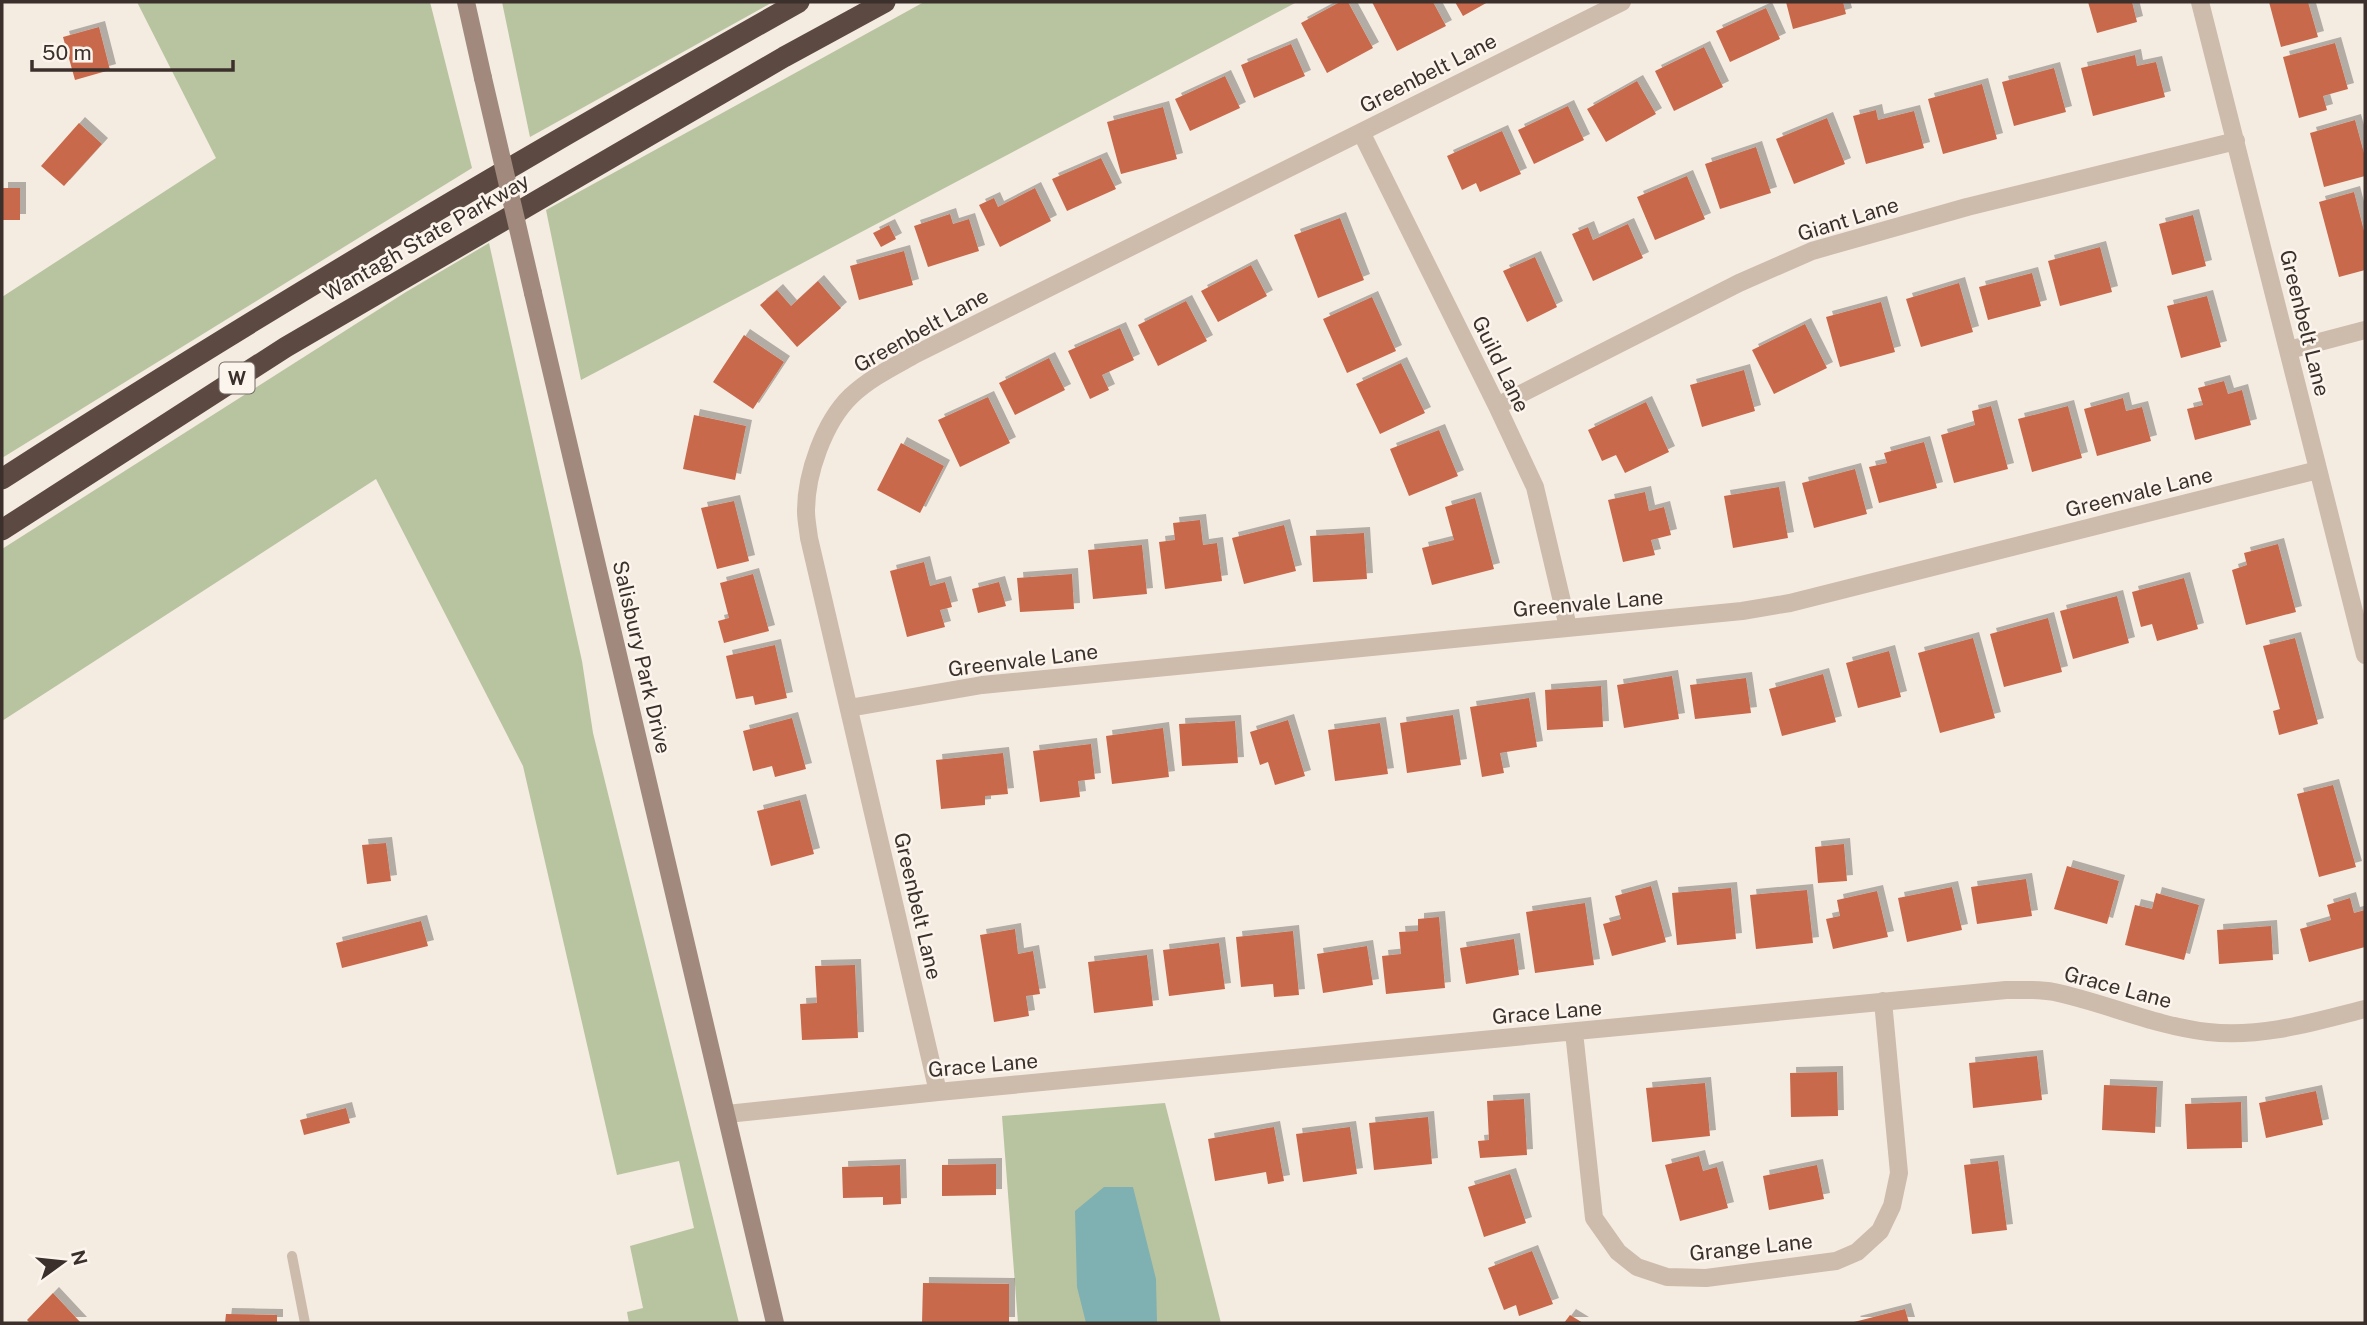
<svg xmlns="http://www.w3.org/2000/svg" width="2367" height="1325" font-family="'Public Sans',sans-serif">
	<defs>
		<filter id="shadow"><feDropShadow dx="6" dy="-6" stdDeviation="0" flood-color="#0004"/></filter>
	</defs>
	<rect width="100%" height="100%" fill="#f4ebe1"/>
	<path fill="#b8c4a0" d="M137 2H430L472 168 2 458V297L216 158Z
		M502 2H773L530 137Z
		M924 2H1297L581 380 546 210Z
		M489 243 582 661 593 733 739 1323H629L627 1312 643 1308 630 1246 694 1228 679 1161 617 1175 523 766 376 479 2 721V549L406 292Z
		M1165 1103 1221 1323H1018L1002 1116Z"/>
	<path fill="#7fb0b2" d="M1104 1187H1133L1156 1279 1157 1323H1086L1077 1287 1075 1211Z"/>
	<path fill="#c8694b" filter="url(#shadow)" d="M1340 2H1348L1373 48 1327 73 1301 23Z
		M1372 2H1433L1446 26 1397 51Z
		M1455 2H1488L1463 16Z
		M1786 2H1843L1846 14 1793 29Z
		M2088 2H2132L2137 22 2097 33Z
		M2269 2H2308L2318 37 2281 47Z
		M1766 8 1780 39 1730 62 1716 31Z
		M99 27 110 70 75 80 63 37Z
		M2335 43 2348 89 2323 96 2327 110 2299 118 2283 57Z
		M1291 44 1305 76 1254 98 1241 65Z
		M1704 47 1723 87 1674 111 1655 71Z
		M2135 55 2137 66 2156 62 2165 97 2093 116 2081 68Z
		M2054 68 2066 112 2014 126 2002 82Z
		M1225 76 1240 108 1190 131 1175 99Z
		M1637 81 1656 114 1606 142 1587 109Z
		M1982 84 1997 139 1943 154 1928 99Z
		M1568 106 1584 140 1534 164 1518 130Z
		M1163 107 1177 159 1121 174 1107 122Z
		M1876 110 1878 120 1914 111 1924 148 1866 164 1853 116Z
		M1827 118 1845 164 1794 184 1776 139Z
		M2355 120 2365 157V176L2324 187 2310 133Z
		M79 123 102 144 64 186 41 166Z
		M1502 131 1521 174 1480 192 1476 183 1462 190 1447 156Z
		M1756 147 1771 193 1720 209 1705 164Z
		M1101 158 1116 189 1067 211 1052 179Z
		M1687 176 1705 219 1655 240 1637 197Z
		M2 188H20V220H2Z
		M1035 188 1051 221 1000 247 979 205 994 198 998 207Z
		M2354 192 2365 235V270L2339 277 2319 202Z
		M950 214 953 224 969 219 979 251 928 267 914 226Z
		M2193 215 2206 266 2172 275 2159 224Z
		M1340 218 1364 280 1318 298 1294 235Z
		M1628 224 1643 258 1593 281 1572 234 1588 227 1593 240Z
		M889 225 896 239 881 247 873 233Z
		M2100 247 2112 292 2060 306 2048 261Z
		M904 251 913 285 859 300 850 266Z
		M1535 257 1557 307 1527 322 1503 271Z
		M1251 265 1267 296 1218 322 1201 291Z
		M2032 273 2041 306 1988 320 1979 287Z
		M818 281 841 308 797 347 760 305 777 290 791 306Z
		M1959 283 1973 332 1921 347 1906 299Z
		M2207 296 2221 347 2181 358 2167 306Z
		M1372 297 1396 351 1347 373 1323 319Z
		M1186 301 1207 341 1158 366 1138 325Z
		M1881 302 1895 352 1840 367 1826 317Z
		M1805 324 1827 368 1774 394 1752 350Z
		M1120 328 1134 360 1102 375 1109 390 1090 399 1068 351Z
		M744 335 784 362 753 409 713 382Z
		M1049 358 1065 390 1015 415 999 383Z
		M1401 363 1425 413 1380 434 1356 384Z
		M1744 370 1755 411 1702 427 1690 385Z
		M2224 381 2228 394 2242 390 2251 425 2195 440 2187 409 2203 405 2198 388Z
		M988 397 1010 443 960 467 938 420Z
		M2123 398 2126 411 2142 407 2151 441 2097 456 2084 409Z
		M1646 402 1669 452 1625 473 1616 455 1602 461 1588 430Z
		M1991 406 2008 469 1954 483 1941 435 1975 425 1972 411Z
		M2068 406 2082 458 2032 472 2018 419Z
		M694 415 746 426 735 480 683 469Z
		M1439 430 1458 476 1409 496 1390 449Z
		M1924 442 1937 488 1879 503 1869 467 1887 463 1884 453Z
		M901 443 944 466 920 513 877 490Z
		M1855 469 1867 514 1814 528 1802 483Z
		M1779 487 1788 538 1733 548 1724 496Z
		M1645 492 1649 511 1664 507 1671 535 1651 540 1655 555 1623 562 1608 500Z
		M1475 498 1494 569 1432 585 1422 548 1454 540 1445 507Z
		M734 501 749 561 717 569 701 508Z
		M1200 520 1203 545 1217 543 1222 581 1165 589 1159 542 1175 540 1173 523Z
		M1284 525 1296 571 1244 584 1232 538Z
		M1364 533 1367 579 1313 582 1310 536Z
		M2278 544 2296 612 2246 625 2232 570 2247 565 2244 553Z
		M1142 545 1147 594 1093 599 1088 550Z
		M924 562 930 586 945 582 952 607 940 610 945 627 907 637 890 571Z
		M753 574 769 631 724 643 718 621 729 618 720 583Z
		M1072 574 1074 609 1020 612 1017 578Z
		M2184 578 2198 629 2157 641 2152 624 2141 627 2132 592Z
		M999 582 1006 606 978 613 972 589Z
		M2117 596 2129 643 2073 659 2060 611Z
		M2048 618 2062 672 2004 687 1990 634Z
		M1973 638 1995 718 1940 733 1918 653Z
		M2295 638 2318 724 2279 735 2273 711 2280 709 2263 646Z
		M775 645 787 698 755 705 753 696 736 699 726 656Z
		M1889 651 1901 697 1858 708 1846 663Z
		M1823 674 1836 722 1782 736 1769 689Z
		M1672 676 1679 719 1624 728 1617 685Z
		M1746 678 1751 713 1695 719 1690 685Z
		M1601 686 1603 727 1547 730 1545 690Z
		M1529 698 1537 747 1500 753 1504 773 1482 777 1470 707Z
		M1453 715 1461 765 1407 773 1400 723Z
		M792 718 806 769 775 777 772 766 753 771 743 731Z
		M1288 720 1305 776 1275 785 1268 762 1260 765 1250 732Z
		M1235 721 1238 763 1182 766 1179 724Z
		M1380 723 1388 774 1335 781 1328 730Z
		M1163 728 1169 777 1112 784 1106 736Z
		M1091 744 1095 779 1078 781 1080 797 1040 802 1033 751Z
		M1003 753 1008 794 985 796V805L941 809 936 760Z
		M2333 785 2356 867 2319 877 2297 794Z
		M800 800 814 854 771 866 757 811Z
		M386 843 391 881 367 884 362 845Z
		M1844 844 1847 881 1818 883 1815 847Z
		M2067 866 2119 881 2107 924 2054 909Z
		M2026 879 2032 916 1977 924 1971 887Z
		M1651 886 1666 942 1612 956 1603 924 1621 919 1615 896Z
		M1952 887 1962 930 1907 942 1898 898Z
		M1731 888 1736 939 1677 945 1672 893Z
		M1807 890 1813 943 1756 949 1750 895Z
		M1877 891 1888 937 1833 949 1826 919 1840 916 1837 900Z
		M2156 893 2199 905 2184 960 2125 945 2135 905 2152 909Z
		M2350 898 2354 913 2365 910V947L2309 962 2300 929 2331 920 2327 905Z
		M1585 903 1594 965 1535 973 1526 912Z
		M1439 917 1445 988 1386 994 1382 956 1401 954 1399 932 1418 931V919Z
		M421 921 428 946 342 968 336 943Z
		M2271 926 2273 960 2219 964 2217 930Z
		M1015 929 1018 954 1033 951 1040 994 1026 996 1029 1016 994 1022 980 935Z
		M1293 931 1299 995 1274 997 1273 984 1241 987 1236 937Z
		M1514 939 1519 975 1466 984 1460 948Z
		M1219 943 1225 989 1169 996 1163 950Z
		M1367 946 1373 985 1323 993 1317 954Z
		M1147 955 1153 1006 1094 1013 1088 962Z
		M855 965 858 1038 802 1040 800 1004 817 1003 815 966Z
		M2037 1056 2042 1100 1973 1108 1969 1063Z
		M1837 1072 1838 1116 1791 1117 1790 1073Z
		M1705 1083 1710 1136 1652 1142 1646 1088Z
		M2104 1085 2157 1087 2155 1133 2102 1130Z
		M2316 1091 2323 1125 2266 1138 2259 1103Z
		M1524 1099 1527 1155 1480 1158 1478 1141 1489 1140 1487 1101Z
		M2241 1102 2242 1148 2187 1149 2185 1104Z
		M346 1108 350 1123 304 1135 300 1120Z
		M1428 1117 1432 1164 1374 1170 1369 1123Z
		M1274 1127 1284 1181 1268 1184 1266 1172 1215 1181 1208 1139Z
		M1350 1127 1357 1174 1303 1182 1296 1134Z
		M1699 1156 1703 1171 1717 1167 1728 1208 1680 1221 1665 1165Z
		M1998 1161 2007 1230 1972 1234 1964 1165Z
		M996 1164V1195L942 1196V1165Z
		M900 1165 901 1204 883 1205V1197L843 1198 842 1167Z
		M1817 1165 1824 1199 1769 1210 1763 1176Z
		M1510 1174 1526 1223 1484 1237 1468 1187Z
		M1532 1251 1553 1304 1519 1316 1516 1305 1504 1310 1488 1268Z
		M923 1283 1009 1284V1323H922Z
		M53 1293 81 1323H30L27 1320Z
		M1905 1309 1909 1323H1855L1854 1322Z
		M226 1314 277 1315V1323H225Z
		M1570 1315 1583 1323H1564Z"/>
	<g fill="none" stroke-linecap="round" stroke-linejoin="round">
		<path stroke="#cdbbac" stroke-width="10" d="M292 1256 305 1323"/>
		<path stroke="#cdbbac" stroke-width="18" d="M2200 2 2365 655
			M1361 132 1497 406 1535 487 1568 627
			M2289 350 2365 330
			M1497 406 1739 283 1812 251 1967 207 2236 141
			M849 708 982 685 1742 611 1790 603 2318 470
			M1574 1032 1594 1218 1618 1252 1637 1267 1667 1277 1706 1278 1836 1261 1857 1252 1880 1231 1892 1206 1899 1173 1883 1001
			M938 1092 809 538C808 529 806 520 806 511 806 474 824 422 851 396 870 378 893 367 916 354L1622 2
			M727 1114 938 1092 2006 990C2021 990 2038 989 2054 992 2106 1003 2155 1026 2208 1032 2262 1038 2314 1022 2365 1009"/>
		<path stroke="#a18a7d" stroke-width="18" d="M466 2 483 78
			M533 293 775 1323"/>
		<path stroke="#5c4a42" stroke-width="21" d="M2 479C262 311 529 154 799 2
			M2 530 286 347 784 57 885 2"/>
		<path stroke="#a18a7d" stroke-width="18" d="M483 78 533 293"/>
	</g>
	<g text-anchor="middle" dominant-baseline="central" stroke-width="5" stroke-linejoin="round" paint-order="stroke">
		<rect fill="#fbf5ee" stroke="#756b66" stroke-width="2" x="219.5" y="362.5" width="35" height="31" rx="5"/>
		<g font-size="19" font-weight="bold" fill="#3b302b">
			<text x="237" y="378">W</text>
		</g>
		<g font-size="21" fill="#3b302b" stroke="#fbf5ee">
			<text transform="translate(1428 73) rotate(-27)">Greenbelt Lane</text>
			<text transform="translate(1848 219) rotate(-17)">Giant Lane</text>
			<text transform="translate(426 237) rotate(-30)">Wantagh State Parkway</text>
			<text transform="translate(2305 323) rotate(76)">Greenbelt Lane</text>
			<text transform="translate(921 330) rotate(-29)">Greenbelt Lane</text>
			<text transform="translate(1501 364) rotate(64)">Guild Lane</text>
			<text transform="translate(2139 492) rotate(-14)">Greenvale Lane</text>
			<text transform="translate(1588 603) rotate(-5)">Greenvale Lane</text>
			<text transform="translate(642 657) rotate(77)">Salisbury Park Drive</text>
			<text transform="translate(1023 660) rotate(-7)">Greenvale Lane</text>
			<text transform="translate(918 906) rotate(77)">Greenbelt Lane</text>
			<text transform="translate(2118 987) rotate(15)">Grace Lane</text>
			<text transform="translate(1547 1012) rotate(-5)">Grace Lane</text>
			<text transform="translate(983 1065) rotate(-5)">Grace Lane</text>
			<text transform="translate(1751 1247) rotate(-6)">Grange Lane</text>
		</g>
	</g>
	<rect width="2367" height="1325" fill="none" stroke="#3b302b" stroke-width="7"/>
	<g transform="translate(63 1262) rotate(75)" stroke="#fbf5ee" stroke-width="5" paint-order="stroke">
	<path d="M0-5L12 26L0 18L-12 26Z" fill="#3b302b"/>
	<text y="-10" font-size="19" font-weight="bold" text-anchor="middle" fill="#3b302b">N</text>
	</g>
	<path d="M32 60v10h201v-10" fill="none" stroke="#3b302b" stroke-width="3.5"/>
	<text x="42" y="60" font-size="21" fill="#3b302b" stroke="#fbf5ee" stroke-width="5" paint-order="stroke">50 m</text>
</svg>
